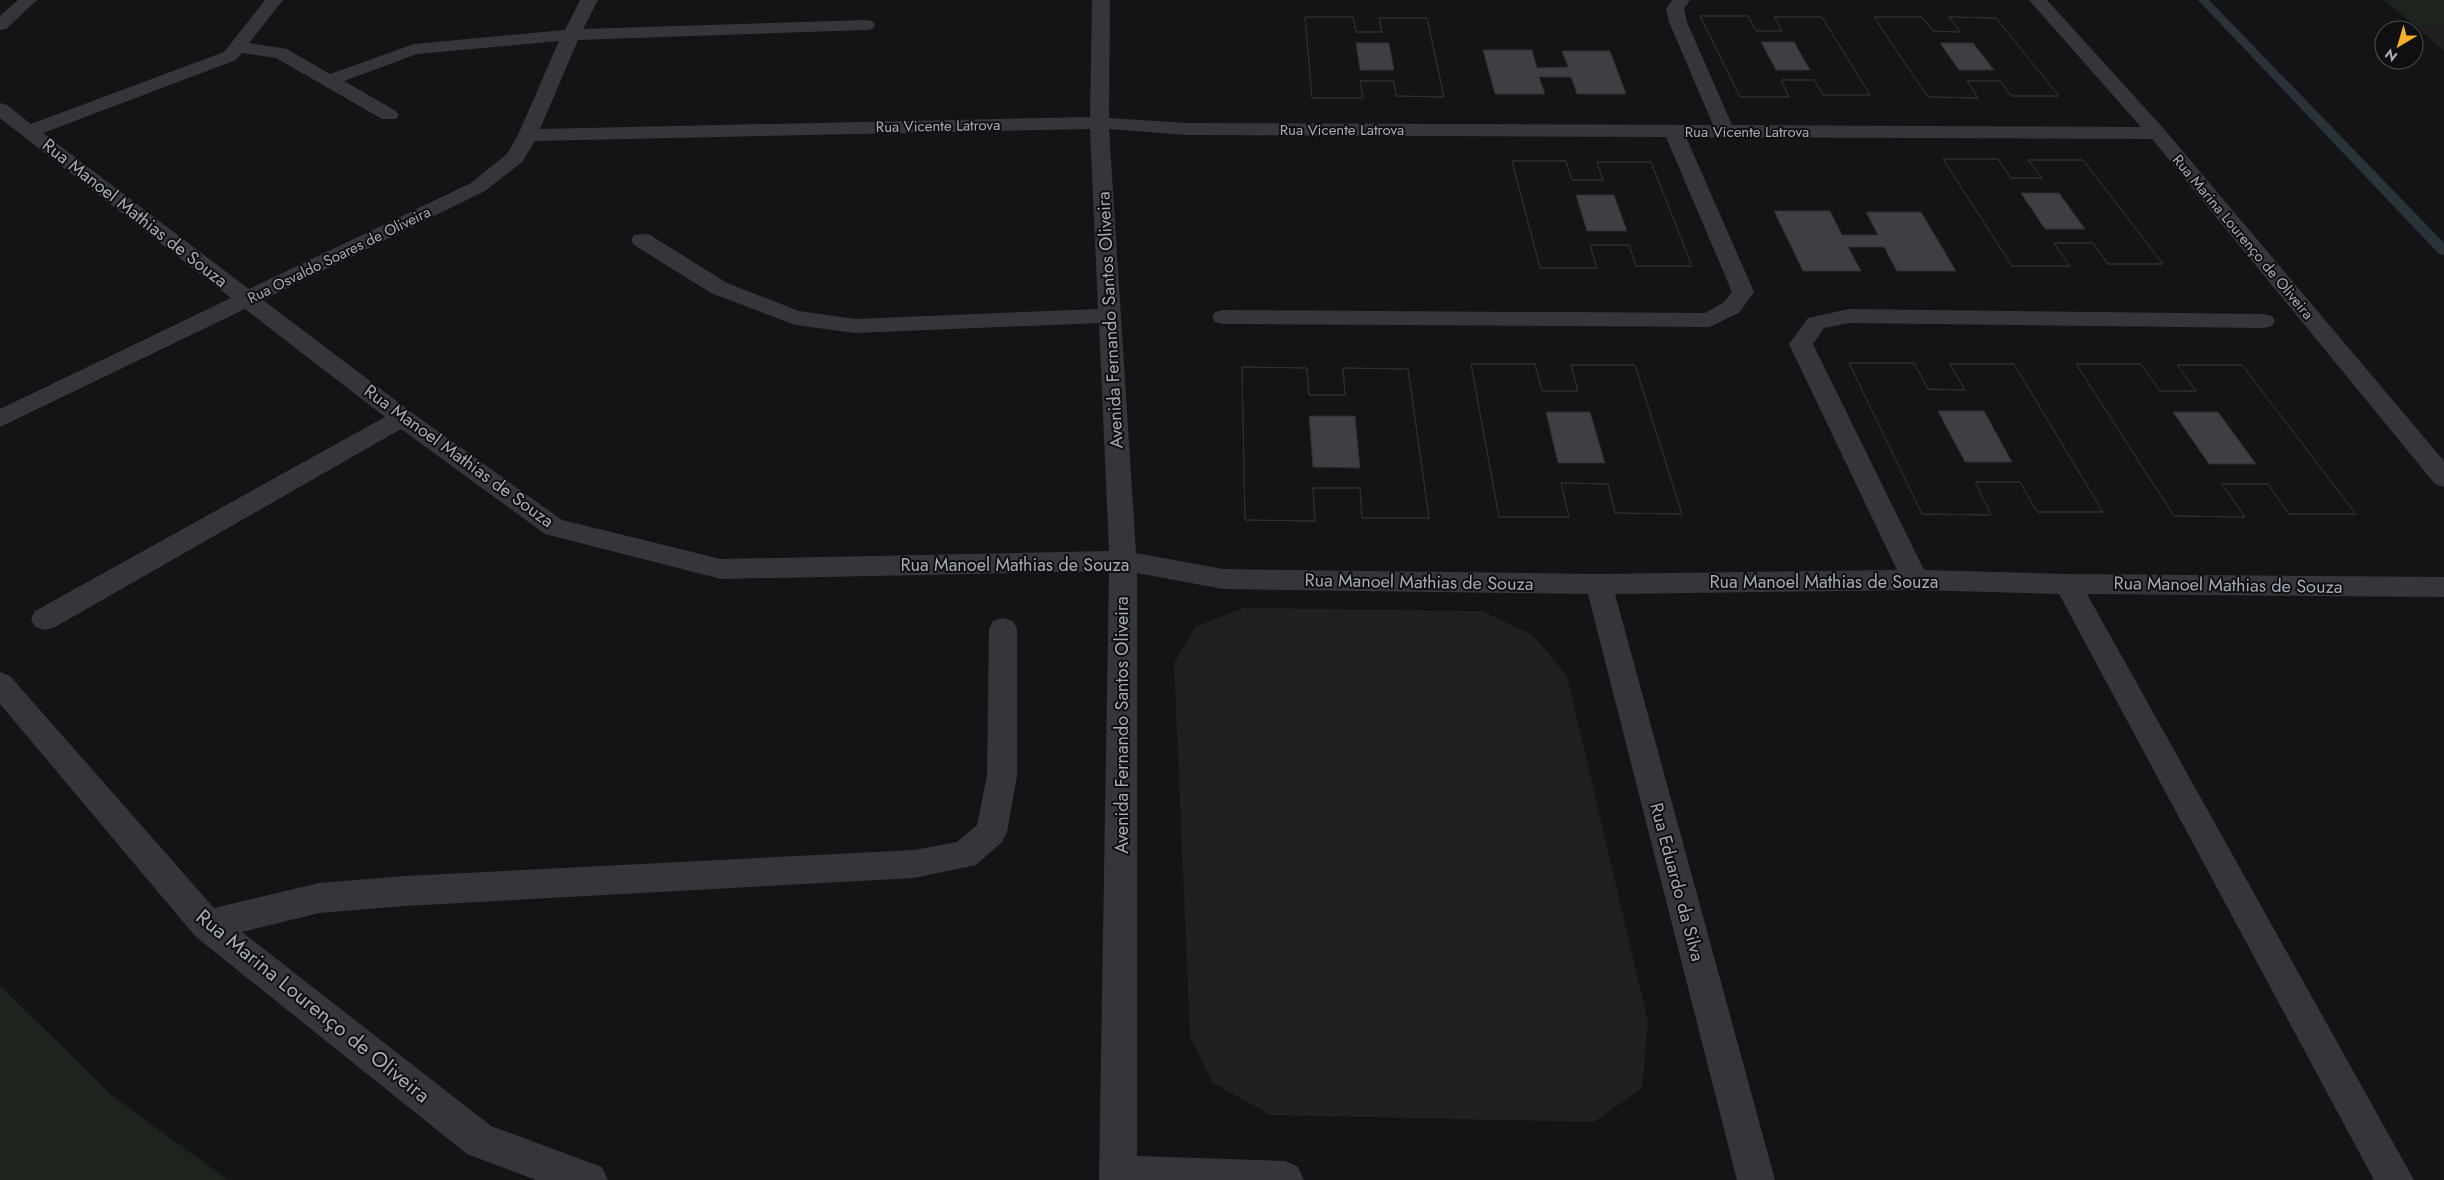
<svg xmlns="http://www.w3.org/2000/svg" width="2444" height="1180" font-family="Jost,sans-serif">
	<rect width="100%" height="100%" fill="#141416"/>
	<path fill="#202023" d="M2414 25 2444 26V51Z
		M1243 608 1482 611 1533 635 1567 676 1648 1022 1642 1088 1594 1122 1270 1115 1212 1082 1190 1036 1174 663 1195 627Z"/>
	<path fill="#1c241d" d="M2384 0H2444V26L2414 25Z
		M0 986 114 1097 228 1180H0Z"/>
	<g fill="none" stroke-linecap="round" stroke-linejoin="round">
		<path fill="#2a333a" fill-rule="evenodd" d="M2198 0H2209L2444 243V255L2439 254Z"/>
	</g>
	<path fill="#3e3f43" stroke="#2e2e32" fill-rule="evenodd" d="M1700 16H1748L1756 31H1782L1774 17H1822L1870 95H1823L1814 80H1781L1789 97H1740ZM1761 42H1794L1810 70H1776Z
		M1700 16H1748L1756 31H1782L1774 17H1822L1870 95H1823L1814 80H1781L1789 97H1740Z
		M1305 17H1353L1356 32H1382L1379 18H1427L1444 97 1396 96 1394 81H1360L1363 98H1312ZM1356 43H1389L1394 70H1360Z
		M1305 17H1353L1356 32H1382L1379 18H1427L1444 97 1396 96 1394 81H1360L1363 98H1312Z
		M1874 17H1922L1933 31 1960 32 1949 17 1996 18 2059 96H2011L2000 81H1967L1978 98 1928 97ZM1940 43H1973L1994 70H1959Z
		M1874 17H1922L1933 31 1960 32 1949 17 1996 18 2059 96H2011L2000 81H1967L1978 98 1928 97Z
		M1483 50H1532L1537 68 1568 67 1562 51H1610L1626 94H1577L1571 77H1539L1545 94H1495Z
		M1943 159H1998L2011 178H2042L2028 160H2083L2163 264H2108L2093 243H2054L2070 266H2012ZM2021 193H2059L2085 229H2045Z
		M1943 159H1998L2011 178H2042L2028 160H2083L2163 264H2108L2093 243H2054L2070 266H2012Z
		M1512 161H1566L1572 180H1603L1597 162H1651L1692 266H1636L1629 245H1590L1597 268H1540ZM1576 195H1614L1627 231H1587Z
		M1512 161H1566L1572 180H1603L1597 162H1651L1692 266H1636L1629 245H1590L1597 268H1540Z
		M1774 211H1830L1842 235H1878L1866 212H1921L1956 271H1897L1884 247H1848L1861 271H1803Z
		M1849 363H1914L1928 389 1965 390 1950 364H2014L2103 512H2037L2020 482H1975L1991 515 1922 514ZM1938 411H1984L2012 462H1965Z
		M1849 363H1914L1928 389 1965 390 1950 364H2014L2103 512H2037L2020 482H1975L1991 515 1922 514Z
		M1471 364H1535L1542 391H1578L1571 365H1635L1682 514 1615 513 1608 484 1561 483 1569 517H1499ZM1546 412H1590L1605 463H1558Z
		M1471 364H1535L1542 391H1578L1571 365H1635L1682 514 1615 513 1608 484 1561 483 1569 517H1499Z
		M2076 364H2141L2160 391H2196L2177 365H2242L2356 514H2289L2268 484H2222L2245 517 2174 516ZM2173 412H2218L2256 464H2209Z
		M2076 364H2141L2160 391H2196L2177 365H2242L2356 514H2289L2268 484H2222L2245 517 2174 516Z
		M1242 367 1307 368 1309 395H1345L1343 368 1408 369 1429 518H1362L1360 488H1313L1315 521 1245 520ZM1309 416H1355L1360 468 1313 467Z
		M1242 367 1307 368 1309 395H1345L1343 368 1408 369 1429 518H1362L1360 488H1313L1315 521 1245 520Z"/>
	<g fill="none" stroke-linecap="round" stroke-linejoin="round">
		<path fill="#35363b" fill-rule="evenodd" d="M18 0H37L6 29 0 30V16Z
			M265 0H283L249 43 287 49 330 74 414 44 565 30 580 0H598L583 29 866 20 872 21 875 25 872 29 866 30 578 40 540 129 1090 117 1092 0H1110L1109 118 1186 123 1713 125 1669 22 1666 9 1672 0H1690L1684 9 1687 22 1732 125 2141 127 2029 0H2047L2164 129 2444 461V487L2435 484 2152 139 1686 137 1754 292 1739 313 1709 327 1223 324 1215 322 1212 317 1215 312 1223 310 1705 313 1723 303 1732 292 1666 137 1186 135 1109 129 1136 553 1223 569 1599 574 1897 570 1789 344 1808 318 1849 309 2264 314 2272 316 2275 321 2272 326 2264 328 1849 323 1824 328 1813 344 1924 570 2067 574 2444 577V597L2087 594 2414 1180H2374L2059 594 1915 590 1615 594 1775 1180H1737L1588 594 1223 589 1137 573V1156L1285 1161 1298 1167 1304 1180H1099L1109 571 721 579 545 534 401 429 55 627 45 630 35 627 31 619 35 611 385 417 245 309 0 427V409L231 298 0 118V103L7 105 31 124 224 52ZM559 41 518 135 507 154 471 183 249 289 43 133 236 60 242 53 276 58 382 119H396L399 115 396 111 344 81 417 54ZM1090 129 1098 309 855 319 799 311 727 283 650 235 642 234 634 235 631 240 634 245 711 293 795 325 855 333 1099 323 1109 551 721 559 562 520 411 412 263 300 485 191 522 162 535 141Z
			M1003 618 1013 621 1017 629V776L1007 832 1002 842 976 865 914 878 405 906 319 913 242 932 491 1126 602 1167 608 1180H536L467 1154 195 936 0 704V672L10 676 214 908 319 883 405 876 914 850 957 842 977 825 987 776 989 629 993 621Z"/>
	</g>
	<g text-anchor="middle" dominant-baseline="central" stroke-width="4" stroke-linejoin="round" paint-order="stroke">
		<g font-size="15" fill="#a5abb7" stroke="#0f0f11">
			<text transform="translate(938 126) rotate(-1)">Rua Vicente Latrova</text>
			<text x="1342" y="130">Rua Vicente Latrova</text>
			<text x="1747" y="132">Rua Vicente Latrova</text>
			<text transform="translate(2243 237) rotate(50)">Rua Marina Lourenço de Oliveira</text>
			<text transform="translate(339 255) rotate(-26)">Rua Osvaldo Soares de Oliveira</text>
		</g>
		<g font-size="18" fill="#a5abb7" stroke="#0f0f11">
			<text transform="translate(135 213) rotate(38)">Rua Manoel Mathias de Souza</text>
			<text transform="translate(1110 320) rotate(-93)">Avenida Fernando Santos Oliveira</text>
			<text transform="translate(459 456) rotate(36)">Rua Manoel Mathias de Souza</text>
			<text x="1015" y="565">Rua Manoel Mathias de Souza</text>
			<text transform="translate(1419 582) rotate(1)">Rua Manoel Mathias de Souza</text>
			<text x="1824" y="582">Rua Manoel Mathias de Souza</text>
			<text transform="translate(2228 585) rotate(1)">Rua Manoel Mathias de Souza</text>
			<text transform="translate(1122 725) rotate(-90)">Avenida Fernando Santos Oliveira</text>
			<text transform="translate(1677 882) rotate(75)">Rua Eduardo da Silva</text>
		</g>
		<g font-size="21" fill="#a5abb7" stroke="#0f0f11">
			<text transform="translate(313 1006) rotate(39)">Rua Marina Lourenço de Oliveira</text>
		</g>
	</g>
	<g transform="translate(2399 45) rotate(218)"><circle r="24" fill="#0f0f11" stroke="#4b4d53"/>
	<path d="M0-4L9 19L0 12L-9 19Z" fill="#f8af2a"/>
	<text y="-8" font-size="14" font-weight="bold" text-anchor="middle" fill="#a5abb7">N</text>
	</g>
</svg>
